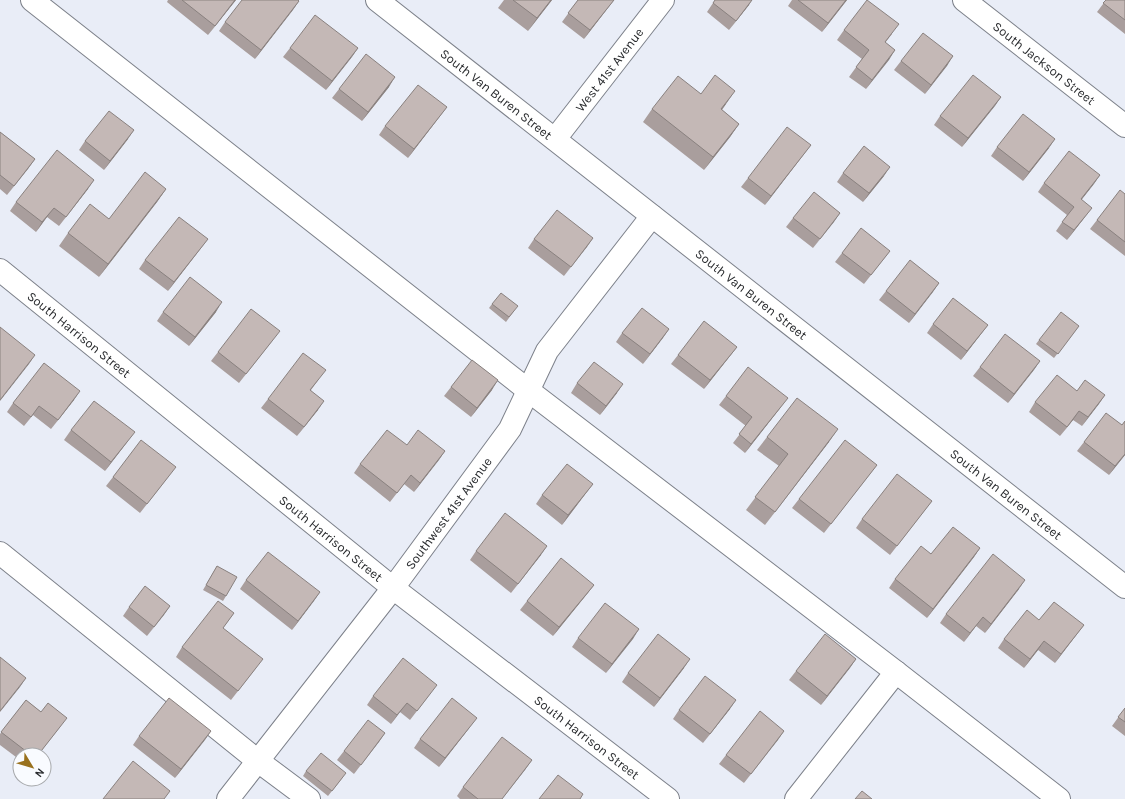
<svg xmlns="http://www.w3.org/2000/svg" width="1125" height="799" font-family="Karla,sans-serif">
	<rect width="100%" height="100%" fill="#e9edf7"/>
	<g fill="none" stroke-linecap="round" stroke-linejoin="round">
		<defs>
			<g id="minor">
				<path d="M32 0 529 391 896 672 1059 799"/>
				<path id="s1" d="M377 0 1125 587"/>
				<path id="s2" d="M964 0 1125 126"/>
				<path id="s3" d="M555 139 663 0"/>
				<path id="s4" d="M0 270 393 588 668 799"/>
				<path d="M0 553 258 761 309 799"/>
				<path id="s5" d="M228 799 393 588 510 429 547 351 652 216"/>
				<path d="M796 799 896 672"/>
			</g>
		</defs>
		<use href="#minor" stroke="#7d818a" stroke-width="24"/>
		<use href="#minor" stroke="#fff" stroke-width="22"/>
	</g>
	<path fill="#a99e9d" d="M168 0H236L208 35 167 2Z
		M504 0H552L528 31 498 8Z
		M578 0H614L584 39 562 22Z
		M715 0 749 5 729 30 707 12Z
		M792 0H847L822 32 788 6Z
		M1106 0H1125V34L1097 12Z
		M299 1 255 59 219 31 225 22Z
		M844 30 892 34 885 43 895 50 866 89 849 77 862 59 837 40Z
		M290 48H358L326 90 283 57Z
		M953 56 925 94 894 70 901 61Z
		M389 87 362 121 332 98 339 89Z
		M701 94 726 104 722 110 739 124 730 137 704 170 643 122 652 109Z
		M1001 97 962 147 934 125 940 116Z
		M447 107 408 158 379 135 385 126Z
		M0 132 35 159 7 195 0 189Z
		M128 139 104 170 79 150 85 141Z
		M811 145 765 205 741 187 748 178Z
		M997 147 1049 148 1023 181 991 156Z
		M843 173 884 176 863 202 837 182Z
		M1100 175 1081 200 1085 217 1067 240 1056 231 1067 215 1038 192 1044 183Z
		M88 189 59 226 47 217 36 232 10 211 16 202Z
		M166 189 157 202 99 277 59 246 68 233 109 219Z
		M1125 194V256L1090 229 1097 220Z
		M840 213 813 248 786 227 793 218Z
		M593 238 564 276 528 248 534 239Z
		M208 239 168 291 139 269 145 260Z
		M890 251 864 284 835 262 842 253Z
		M939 283 909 323 879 300 886 291Z
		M492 304 514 311 506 322 489 308Z
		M163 312H216L189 346 157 321Z
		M933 324 988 325 961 360 927 333Z
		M1079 326 1054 358 1036 344 1039 340Z
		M669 329 643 364 616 342 622 333Z
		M273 340 239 383 211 361 218 352Z
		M737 347 704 389 671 364 678 355Z
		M1040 361 1008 403 973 376 980 367Z
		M319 379 311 390 318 410 297 436 261 408 268 399Z
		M577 383 617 393 600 415 571 393Z
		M451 387 492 390 471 417 444 396Z
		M1077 391 1105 395 1082 426 1073 420 1060 436 1029 412 1035 402Z
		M726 396 781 407 745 453 733 443 746 426 719 405Z
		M74 400 51 429 33 415 24 426 7 412 13 403Z
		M1125 421V455L1109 475 1077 451 1084 442 1122 425Z
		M71 430 128 441 105 471 64 440Z
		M767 437 829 442 765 525 746 510 779 466 757 450Z
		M407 445 445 451 414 492 404 484 390 502 354 473 360 464Z
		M877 465 870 474 824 533 792 508 799 499Z
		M169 476 140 513 106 486 113 477Z
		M593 484 562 525 536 504 542 495Z
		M932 501 890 555 856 528 862 519Z
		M980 548 974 557 927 618 889 588 895 579 931 554Z
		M476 551 541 555 511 593 470 560Z
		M217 566 226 596 223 601 203 590Z
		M246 580 320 592 292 630 240 589Z
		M594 585 587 594 553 636 520 610 527 601Z
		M1019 589 985 633 976 626 964 642 940 623 946 614Z
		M170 606 147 636 123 616 129 607Z
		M234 613 223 628 256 668 231 700 176 657 182 647Z
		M1039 620 1084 625 1055 663 1038 650 1024 668 998 648 1004 639Z
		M639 629 606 673 572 647 578 638Z
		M856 659 821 705 789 680 796 671Z
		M684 668 654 707 622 682 628 673Z
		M430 694 410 720 400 712 391 724 367 705 373 696Z
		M26 700 60 727 38 755H20V760L0 745V734Z
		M1125 708V736L1112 726Z
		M730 709 703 743 673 719 679 710Z
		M470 727 439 767 414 748 420 739Z
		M211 731 175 778 133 745 139 736Z
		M784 731 744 783 719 764 726 755Z
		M385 733 354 774 337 760 344 751Z
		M532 760 502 799H460L457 796 463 787Z
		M306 771 343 777 328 796 303 776Z"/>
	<path fill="#89817f" d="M235 0H236L208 35 215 26Z
		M551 0H552L528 31 537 18Z
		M614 0 584 39 590 30Z
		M752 0 749 5 729 30 736 21Z
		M846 0H847L822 32 828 23Z
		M299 1 293 10 255 59 261 50Z
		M358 48 352 57 326 90 332 81Z
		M895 50 889 60 866 89 872 80Z
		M953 56 947 66 925 94 931 85Z
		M395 77 389 87 362 121 368 112Z
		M735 91 726 104 712 122 721 109Z
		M1001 97 995 106 962 147 968 138Z
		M447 107 440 116 408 158 414 149Z
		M739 124 730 137 704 170 713 157Z
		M134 130 128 139 104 170 110 161Z
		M1055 139 1049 148 1023 181 1029 172Z
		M811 145 804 154 765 205 771 196Z
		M35 159 28 169 7 195Z
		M890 167 884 176 863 202 869 193Z
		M1100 175 1094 184 1075 208 1081 199Z
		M94 180 88 189 59 226 66 217Z
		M166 189 157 202 99 277 108 264Z
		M54 208 47 217 36 232 42 222Z
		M1092 208 1085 217 1067 240 1074 230Z
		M840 213 834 222 813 248 820 239Z
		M593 238 587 247 564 276 571 267Z
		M208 239 201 248 168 291 174 282Z
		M939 283 933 292 909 323 915 314Z
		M222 302 216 312 189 346 195 337Z
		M988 325 981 334 961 360 967 351Z
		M669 329 663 338 643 364 650 354Z
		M737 347 730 356 704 389 710 380Z
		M35 355 29 364 0 401V400Z
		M1040 361 1034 370 1008 403 1014 394Z
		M498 380 492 390 471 417 477 408Z
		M623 384 617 393 600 415 606 406Z
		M80 391 74 400 51 429 58 420Z
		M1105 395 1099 404 1082 426 1088 417Z
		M788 398 781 407 745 453 751 444Z
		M324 401 318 410 297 436 304 427Z
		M1079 411 1073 420 1060 436 1067 427Z
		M838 429 829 442 765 525 775 512Z
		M135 432 128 441 105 471 111 462Z
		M445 451 439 460 414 492 420 483Z
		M1125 454V455L1109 475 1115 466Z
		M593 484 586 493 562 525 568 515Z
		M547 546 541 555 511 593 518 584Z
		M980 548 974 557 927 618 933 609Z
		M1025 580 1019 589 985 633 991 624Z
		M594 585 587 594 553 636 559 627Z
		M320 592 314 601 292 630 298 621Z
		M170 606 164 615 147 636 154 627Z
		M983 617 976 626 964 642 970 633Z
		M1084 625 1077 634 1055 663 1061 654Z
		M639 629 633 639 606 673 612 664Z
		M1044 641 1038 650 1024 668 1030 659Z
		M690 659 684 668 654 707 660 698Z
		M856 659 850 668 821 705 827 696Z
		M26 678 20 687 0 712V711Z
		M736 700 730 709 703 743 710 734Z
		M407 703 400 712 391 724 397 715Z
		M477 718 470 727 439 767 445 758Z
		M211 731 205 740 175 778 181 769Z
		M784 731 778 740 744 783 751 774Z
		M385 733 379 742 354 774 361 765Z
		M532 760 525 770 502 799Z"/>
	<path fill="#c4b8b6" stroke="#89817f" d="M182 0H235L215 26Z
		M242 0H298L299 1 261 50 225 22Z
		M513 0H551L537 18Z
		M578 0H614L590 30 568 13Z
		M715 0H752L736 21 713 3Z
		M798 0H846L828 23Z
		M867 0 899 24 885 42 895 50 872 80 856 67 869 50 844 30Z
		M1106 0H1125V20L1103 3Z
		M315 15 358 48 332 81 290 48Z
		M923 33 953 56 931 85 901 61Z
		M366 54 395 77 368 112 339 89Z
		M715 75 735 91 721 109 739 124 713 157 652 109 678 76 701 94Z
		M973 75 1001 97 968 138 940 116Z
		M418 85 447 107 414 149 385 126Z
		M109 111 134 130 110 161 85 141Z
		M1023 114 1055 139 1029 172 997 147Z
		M787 127 811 145 771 196 748 178Z
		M0 132 35 159 14 186 0 175Z
		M864 146 890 167 869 193 843 173Z
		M57 150 94 180 66 217 54 208 42 222 16 202Z
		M1069 151 1100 175 1081 199 1092 208 1074 230 1062 222 1074 207 1044 183Z
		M145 172 166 189 108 264 68 233 90 204 109 219Z
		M1120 190 1125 194V242L1097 220Z
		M814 192 840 213 820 239 793 218Z
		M557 210 593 238 571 267 534 239Z
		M179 217 208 239 174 282 145 260Z
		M861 228 890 251 871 275 842 253Z
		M910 260 939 283 915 314 886 291Z
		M190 277 222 302 195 337 163 312Z
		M501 293 518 306 509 317 492 304Z
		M953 298 988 325 967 351 933 324Z
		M642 308 669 329 650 354 622 333Z
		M251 309 280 331 246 374 218 352Z
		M1061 312 1079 326 1058 354 1039 340Z
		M704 321 737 347 710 380 678 355Z
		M0 327 35 355 0 400Z
		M1005 334 1040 361 1014 394 980 367Z
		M303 353 326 370 310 390 324 401 304 427 268 399Z
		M472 360 498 380 477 408 451 387Z
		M594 362 623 384 606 406 577 383Z
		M44 363 80 391 58 420 39 406 31 417 13 403Z
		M748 367 788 398 751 444 739 434 752 417 726 396Z
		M1057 375 1077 391 1085 380 1105 395 1088 417 1079 411 1067 427 1035 402Z
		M797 398 838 429 775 512 755 497 788 454 767 437Z
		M94 401 135 432 111 462 71 430Z
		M1106 413 1122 425 1125 421V454L1115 466 1084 442Z
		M387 430 407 445 418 430 445 451 420 483 411 475 397 493 360 464Z
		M141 440 176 467 147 504 113 477Z
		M845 440 877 465 831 524 799 499Z
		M567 464 593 484 568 515 542 495Z
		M897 474 932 501 897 546 862 519Z
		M505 513 547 546 518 584 476 551Z
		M953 527 980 548 933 609 895 579 921 546 931 554Z
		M268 552 320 592 298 621 246 580Z
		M993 554 1025 580 991 624 983 617 970 633 946 614Z
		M561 558 594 585 559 627 527 601Z
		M217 566 237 577 226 596 206 585Z
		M145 586 170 606 154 627 129 607Z
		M218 601 234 613 223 628 263 659 238 691 182 647Z
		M1054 602 1084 625 1061 654 1044 641 1030 659 1004 639 1027 610 1039 620Z
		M605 603 639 629 612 664 578 638Z
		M658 634 690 659 660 698 628 673Z
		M825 634 856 659 827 696 796 671Z
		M0 657 26 678 0 711Z
		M403 658 437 685 417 711 407 703 397 715 373 696Z
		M705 676 736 700 710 734 679 710Z
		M169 698 211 731 181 769 139 736Z
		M452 698 477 718 445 758 420 739Z
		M26 700 41 712 48 703 67 718 38 755H31L1 732Z
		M1125 708V722L1118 717Z
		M760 711 784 731 751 774 726 755Z
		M368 720 385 733 361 765 344 751Z
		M502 737 532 760 502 799H478L463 787Z
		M321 753 346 773 332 791 306 771Z
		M133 761 170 791 164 799H103Z
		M558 775 583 794 580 799H539Z
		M862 791 872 799H855Z"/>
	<g text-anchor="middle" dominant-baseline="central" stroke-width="4" stroke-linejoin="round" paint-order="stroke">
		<g font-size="13" fill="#292b2e" stroke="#f9fbff">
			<text stroke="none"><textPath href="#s2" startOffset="102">South Jackson Street</textPath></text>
			<text stroke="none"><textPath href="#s3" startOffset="88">West 41st Avenue</textPath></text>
			<text stroke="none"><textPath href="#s1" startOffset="152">South Van Buren Street</textPath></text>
			<text stroke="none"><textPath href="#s1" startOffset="476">South Van Buren Street</textPath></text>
			<text stroke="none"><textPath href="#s4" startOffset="102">South Harrison Street</textPath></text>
			<text stroke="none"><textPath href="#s1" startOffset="800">South Van Buren Street</textPath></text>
			<text stroke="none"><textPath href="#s5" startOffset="361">Southwest 41st Avenue</textPath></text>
			<text stroke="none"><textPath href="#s4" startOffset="426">South Harrison Street</textPath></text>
			<text stroke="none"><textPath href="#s4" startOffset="750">South Harrison Street</textPath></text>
		</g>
	</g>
	<g transform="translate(32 767) rotate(128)"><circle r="19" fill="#f9fbff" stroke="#a6a8ab"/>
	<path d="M0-3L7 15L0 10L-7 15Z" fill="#99711e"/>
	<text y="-6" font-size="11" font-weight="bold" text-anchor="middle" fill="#292b2e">N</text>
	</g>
</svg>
